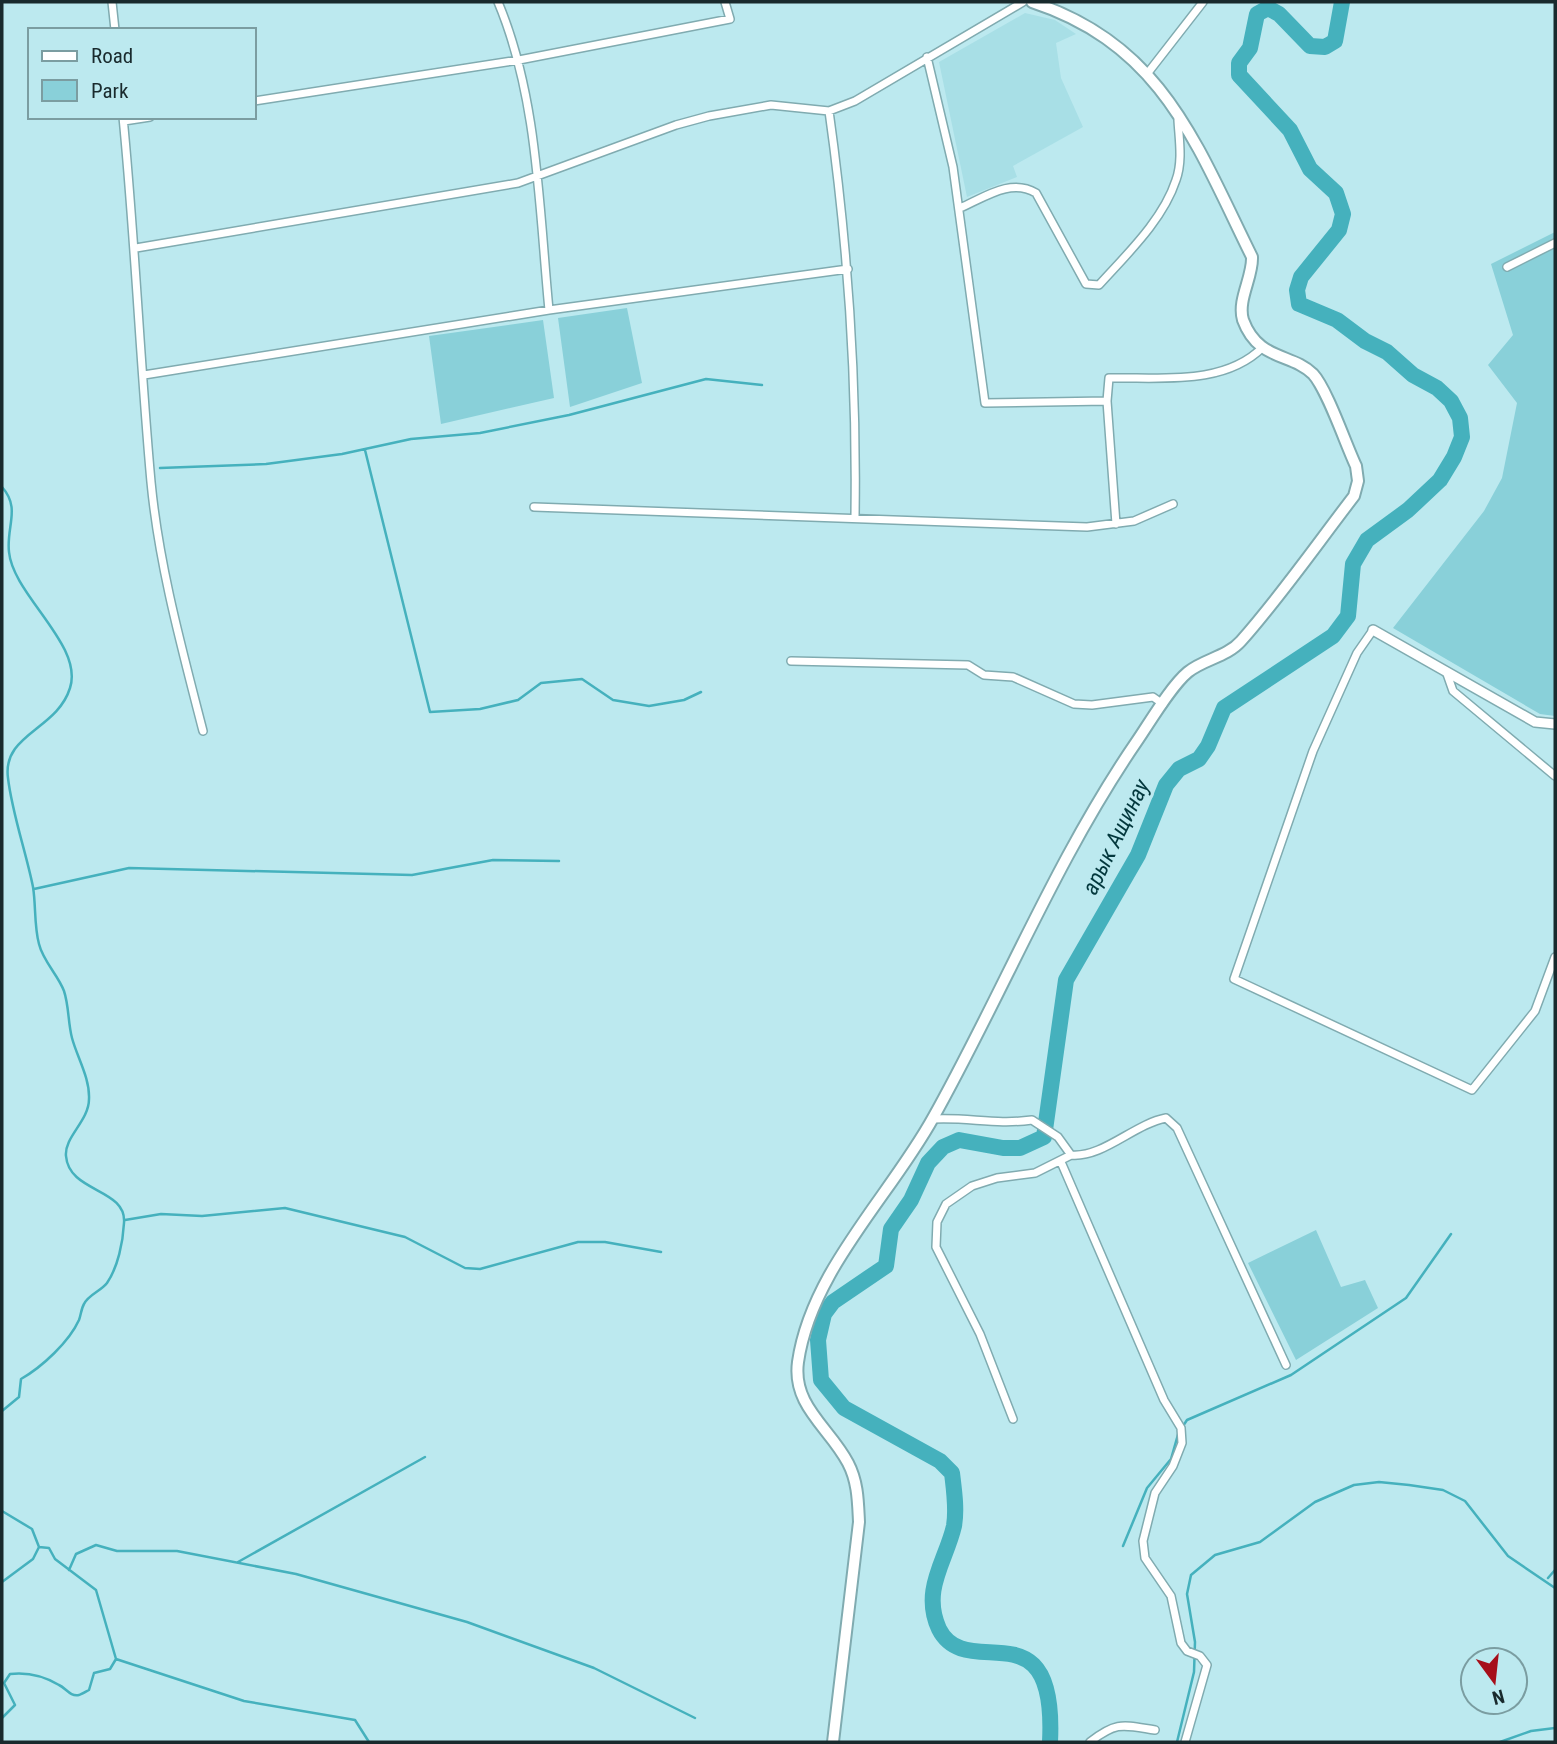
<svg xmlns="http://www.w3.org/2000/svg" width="1557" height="1744" font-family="'Roboto Condensed',sans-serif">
	<rect width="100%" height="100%" fill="#bce9ef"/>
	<path fill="#a8dfe6" d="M1025 13 1055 20 1076 34 1056 43 1061 78 1083 127 1013 166 1017 177 967 197 939 62Z"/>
	<path fill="#89d0d9" d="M1555 232V716L1540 714 1393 628 1484 511 1502 478 1517 403 1488 365 1513 335 1491 264Z
		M627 308 642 383 570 407 558 318Z
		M543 320 554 398 441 424 429 336Z
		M1316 1230 1341 1287 1365 1280 1378 1308 1296 1360 1248 1263Z"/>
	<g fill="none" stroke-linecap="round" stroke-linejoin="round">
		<path stroke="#45b1bd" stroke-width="2.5" d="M365 450 430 712 480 709 518 700 541 683 582 679 613 700 649 706 684 700 701 692
			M160 468 266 464 342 454 411 439 480 433 569 415 706 379 762 385
			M2 487C21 508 6 527 9 552 13 595 84 645 70 688 57 730 2 734 8 778 12 813 26 852 33 887 36 905 34 926 39 944 43 961 58 975 64 991 69 1006 68 1023 72 1038 77 1057 90 1078 89 1099 89 1121 64 1137 66 1156 69 1193 127 1188 124 1223 123 1242 118 1267 107 1283 101 1291 88 1295 84 1304 81 1309 81 1315 79 1320 69 1342 42 1367 21 1379L19 1397 2 1411
			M34 889 129 868 412 875 493 860 559 861
			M125 1220 161 1214 202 1216 285 1208 405 1237 465 1268 480 1269 578 1242H605L661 1252
			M1183 1426 1187 1420 1291 1375 1406 1298 1451 1234
			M2 1511 32 1529 39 1547 33 1559 2 1582
			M1123 1546 1147 1488 1171 1459 1179 1431
			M238 1562 425 1457
			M69 1570 76 1554 96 1545 117 1551H177L296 1574 467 1622 594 1668 695 1718
			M1548 1578 1555 1570
			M116 1659 244 1701 355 1720 369 1742
			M2 1718 15 1705 4 1683 10 1674C27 1672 44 1676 59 1685 66 1688 70 1697 79 1695 80 1695 87 1691 89 1690L94 1673 110 1669 116 1659 96 1590 55 1559 49 1548 39 1547
			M1177 1742 1194 1672 1195 1642 1187 1594 1191 1575 1215 1555 1260 1542 1315 1502 1354 1485 1379 1482 1409 1485 1443 1490 1465 1501 1508 1556 1555 1588
			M1500 1742 1531 1731 1555 1728"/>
		<path stroke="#45b1bd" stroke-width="16" d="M1050 1742C1057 1601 967 1685 939 1629 921 1590 946 1561 954 1526 957 1509 954 1490 952 1473L940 1461 844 1408 821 1380 818 1340 824 1314 833 1302 886 1266 891 1229 911 1200 928 1163 943 1147 959 1140 1003 1148H1020L1044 1137 1066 980 1138 855 1166 785 1179 769 1199 759 1208 746 1224 708 1333 636 1348 616 1353 564 1367 540 1408 510 1440 480 1454 457 1462 437 1460 418 1451 401 1437 388 1413 375 1387 352 1365 341 1337 320 1299 304 1297 290 1301 277 1339 230 1343 214 1336 193 1310 169 1290 130 1239 75V63L1250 48 1257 14 1268 8 1279 14 1310 46 1325 47 1335 41 1342 2"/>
		<defs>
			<path id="minor" d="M112 2 115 30
				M498 2C538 97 539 208 549 310
				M927 57 953 167 985 403 1107 401
				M1147 74 1203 2
				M254 101 519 60 730 19 725 2
				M829 111C848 246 857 380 855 516
				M123 117C135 239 140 361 151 482 159 566 182 649 203 731
				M124 121 150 117
				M960 208C985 197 1011 178 1036 193L1086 284 1099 285C1127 254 1163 220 1176 180 1183 161 1179 139 1178 120
				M136 248 518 183 676 125 709 116 771 105 829 111 855 101 1023 2
				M1507 267 1555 243
				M144 375 549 310 848 269
				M534 507 1087 527 1134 521 1173 504
				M1116 524 1107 401 1109 378C1161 377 1224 386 1263 347
				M1373 630 1357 653 1313 751 1234 979 1472 1090 1535 1011 1555 957
				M791 661 968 665 984 675 1013 677 1074 704 1092 705 1153 697 1163 704
				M1446 671 1453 691 1555 776
				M933 1119C969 1117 995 1125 1032 1120L1058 1137 1071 1155C1103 1158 1134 1124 1166 1118L1177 1128 1286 1365
				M1061 1162 1164 1400 1181 1428 1182 1443 1173 1466 1155 1493 1143 1541 1145 1558 1171 1596 1181 1643 1187 1651 1200 1656 1207 1665 1185 1742
				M1013 1419 980 1334 936 1247 937 1222 946 1204 972 1186 997 1178 1035 1173 1071 1155
				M1090 1742C1117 1721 1123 1725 1155 1730"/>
			<path id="tertiary" d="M1373 630 1535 722 1555 724"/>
			<path id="secondary" d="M833 1742 859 1522C858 1502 858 1482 848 1463 830 1428 792 1406 798 1362 811 1271 890 1196 933 1118 1003 993 1056 859 1137 741 1150 722 1171 686 1188 672 1204 659 1227 657 1241 641 1281 596 1317 544 1354 496L1358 481 1356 466C1346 445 1327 389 1313 374 1292 353 1258 361 1243 320 1237 300 1253 277 1252 257 1196 144 1163 45 1032 2"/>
		</defs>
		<use href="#minor" stroke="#80abb0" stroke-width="10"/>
		<use href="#tertiary" stroke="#80abb0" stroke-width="12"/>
		<use href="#secondary" stroke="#80abb0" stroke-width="14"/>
		<use href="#minor" stroke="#fff" stroke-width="7"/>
		<use href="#tertiary" stroke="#fff" stroke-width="9"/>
		<use href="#secondary" stroke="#fff" stroke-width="10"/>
	</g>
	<g text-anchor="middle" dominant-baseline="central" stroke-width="6" stroke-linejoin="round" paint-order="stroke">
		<g font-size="23" font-style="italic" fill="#03383d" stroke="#bce9ef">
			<text transform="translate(1116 837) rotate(-64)">арык Ащинау</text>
		</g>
	</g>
	<rect width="1557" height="1744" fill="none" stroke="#192a2d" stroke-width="7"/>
	<rect x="28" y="28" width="228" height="91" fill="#bce9ef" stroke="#7b9da1" stroke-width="2"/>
	<rect x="42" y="51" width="35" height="10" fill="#ffffff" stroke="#7b9da1" stroke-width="2"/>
	<text x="91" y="63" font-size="21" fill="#192a2d">Road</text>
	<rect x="42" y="80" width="35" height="21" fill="#89d0d9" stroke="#7b9da1" stroke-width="2"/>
	<text x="91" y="98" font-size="21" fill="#192a2d">Park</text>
	<g transform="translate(1494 1681) rotate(165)"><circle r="33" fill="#bce9ef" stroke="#7b9da1" stroke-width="2"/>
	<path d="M0-5L12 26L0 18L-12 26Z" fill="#a60f1a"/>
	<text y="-10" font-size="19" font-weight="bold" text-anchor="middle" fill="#192a2d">N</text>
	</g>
</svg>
